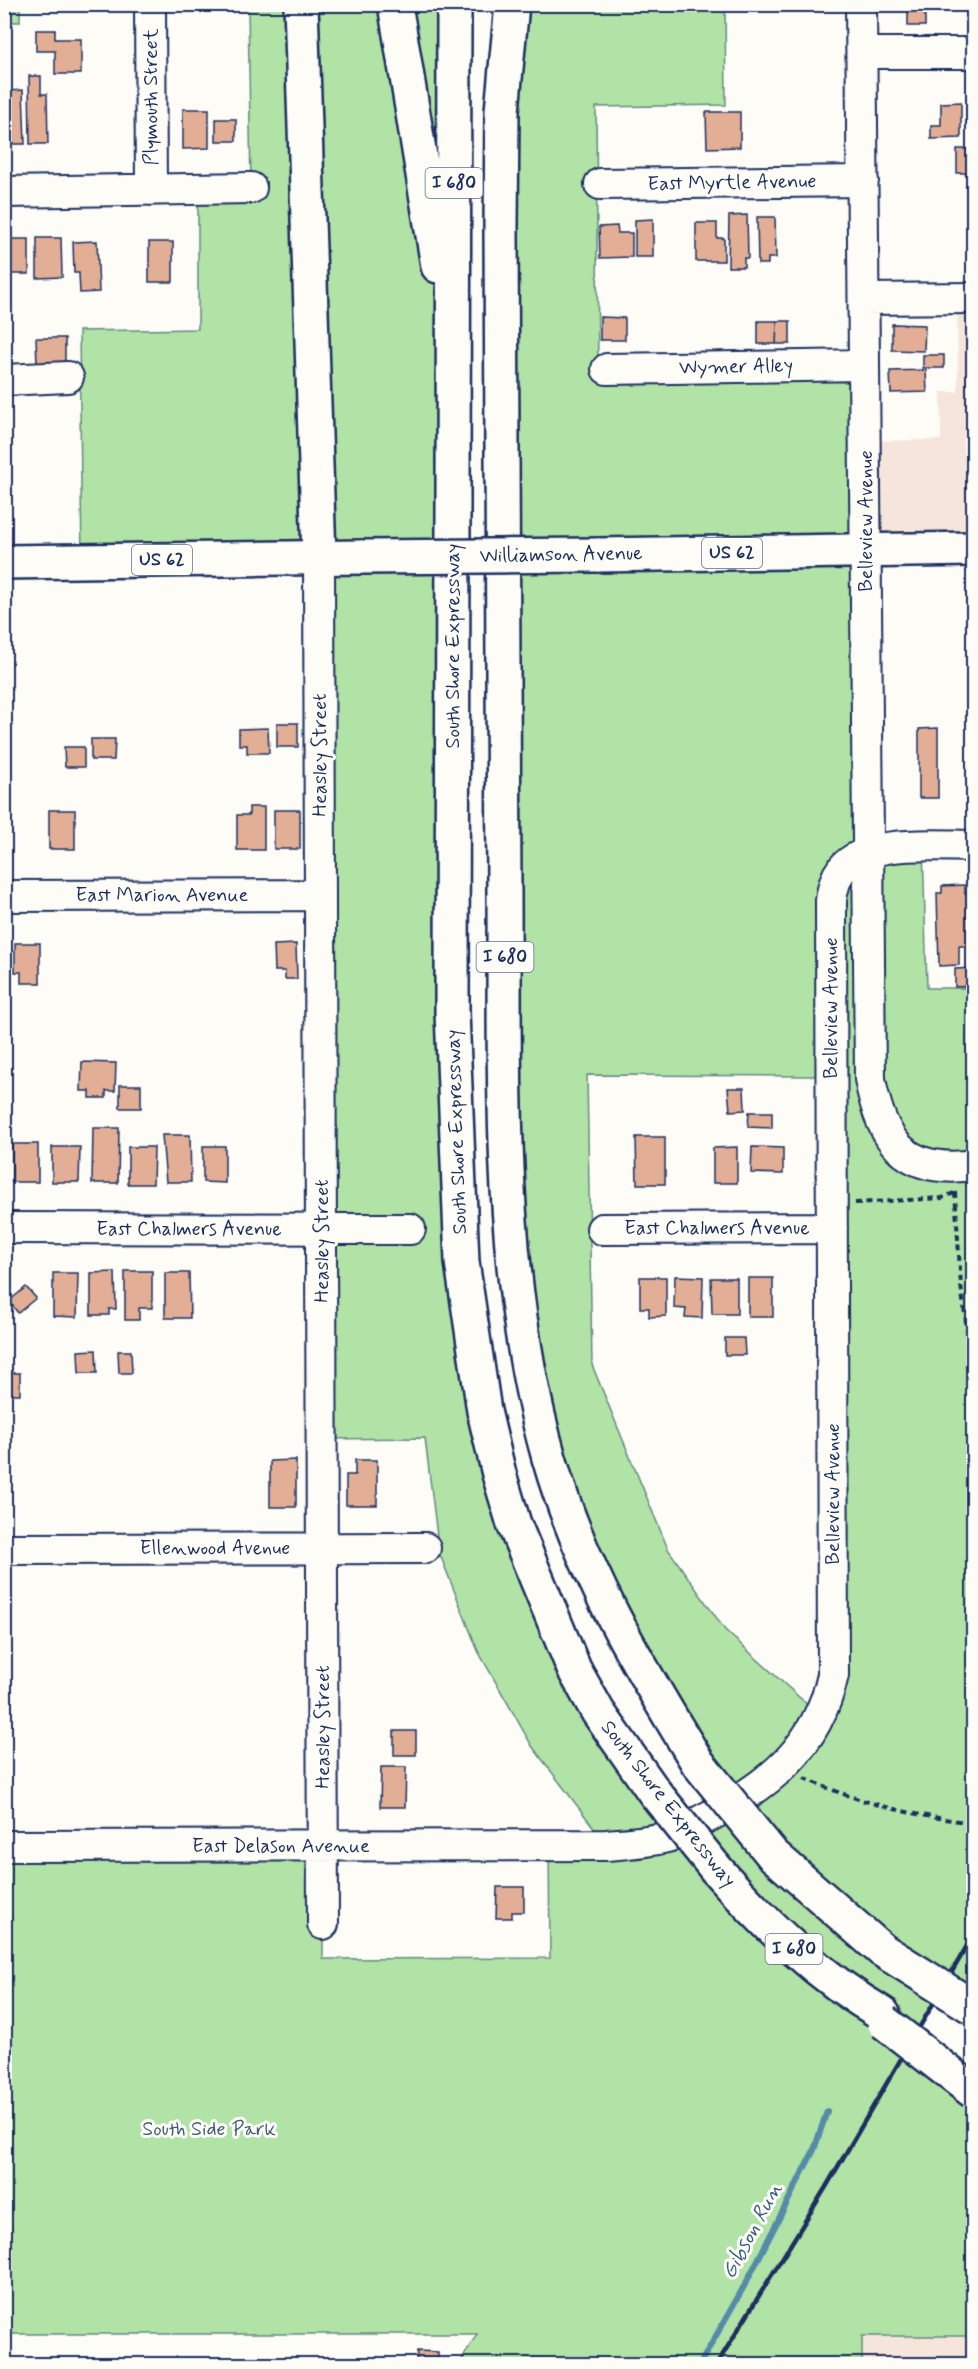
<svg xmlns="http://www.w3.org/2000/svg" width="978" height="2369" font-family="Mynerve,sans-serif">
	<rect width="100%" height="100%" fill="#fdfcf7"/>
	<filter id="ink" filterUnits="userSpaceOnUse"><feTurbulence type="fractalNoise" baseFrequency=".0167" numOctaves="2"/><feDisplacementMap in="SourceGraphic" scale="12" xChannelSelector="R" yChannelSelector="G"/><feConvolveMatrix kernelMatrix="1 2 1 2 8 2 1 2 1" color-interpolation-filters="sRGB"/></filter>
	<g filter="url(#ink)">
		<path fill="#f5e5da" d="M957 298H973V549L866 551 865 441 941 440V392H958Z
			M862 2336H973V2364H862Z"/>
		<path fill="#b0e3a5" stroke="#668982" stroke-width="1.5" fill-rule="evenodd" d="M4 5H20V22H5Z
			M248 5H454L462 1262 533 1575 684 1829 732 1804 625 1643 519 1311 501 5H725L726 105 596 107 598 369 864 365 868 851 923 847 927 988H973V2008L942 1988 910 2044 973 2092V2336H862V2364H459L477 2334H5L4 1846 323 1845V1959L550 1958 549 1845H607L532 1746 478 1651 439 1552 425 1438 322 1439 319 558 82 561 79 331 198 329V189L251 188ZM587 1075 832 1076 820 1716 725 1630 668 1549 592 1365Z"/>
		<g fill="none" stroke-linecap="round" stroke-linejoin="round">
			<path stroke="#558ba9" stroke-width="6" d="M700 2364 747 2281 814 2150 827 2111"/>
		</g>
		<path fill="#e2ae96" stroke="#1b2f5e" stroke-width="1.5" d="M908 4H925V26H908Z
			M36 30H55V39H81V74H55V51H36Z
			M29 76H41V94H47L48 144H30Z
			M23 90 25 144H9L8 91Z
			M961 102V138L931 139V125H941V103Z
			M183 109H209V148L183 149Z
			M706 112H740V147L707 148Z
			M216 119H236V141H216Z
			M957 149H972L971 173H957Z
			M747 215 748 258H744V267H728L729 216Z
			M757 217H775L776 258H768V264H758Z
			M653 219V257H635V220Z
			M696 223H717V238H724V261H696Z
			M617 226 618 233H632V257L600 258 599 227Z
			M37 238H61L62 277 37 278Z
			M5 239H29V274H5Z
			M97 241 99 292 80 293 79 273H74L73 242Z
			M149 242H173V282H149Z
			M600 317 625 318V340H600Z
			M758 321H777L776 344H758Z
			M777 321H790V344H776Z
			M892 324 925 325 924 351 892 350Z
			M36 338H65V364H37Z
			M923 355H944V368H923Z
			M926 370 927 392 891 393 890 371Z
			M277 723H298V747H277Z
			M268 728 269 753H247V745H239V729Z
			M938 728V798H919V729Z
			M91 739H115L114 760H91Z
			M64 747H84V767H65Z
			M249 807H264V850H237V815H249Z
			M49 810H75V849H49Z
			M274 810H300V849H274Z
			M965 885V894H974V946H959V965L939 966 937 893H942V886Z
			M15 943H40V983H21V972H15Z
			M296 944 297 979H285V971H275L274 945Z
			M974 968V986L955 987V969Z
			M82 1062 116 1063 115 1091H106V1098H90V1091H81Z
			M120 1085H141V1108H120Z
			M728 1088H744L745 1110 730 1111Z
			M749 1112H772V1128L748 1127Z
			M93 1128H119L118 1183H92Z
			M162 1135H190L191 1182H166Z
			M636 1137H665V1184H637Z
			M12 1144H38V1182H12Z
			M203 1146H225V1183L203 1182Z
			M52 1147H80L79 1182H52Z
			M128 1147H154L153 1184H128Z
			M737 1147V1183H713V1148Z
			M752 1147 783 1148V1174L751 1173Z
			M125 1271H152V1308H139V1320H125Z
			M115 1272 116 1309H109V1315H91V1273Z
			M53 1273H78L77 1317 53 1316Z
			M165 1273H189L190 1318H165Z
			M675 1276 703 1277 702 1318 685 1317 686 1309 674 1308Z
			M640 1277H666V1316L649 1317V1308H640Z
			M711 1278H737V1314H712Z
			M748 1278H773V1317H748Z
			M26 1287 36 1298 18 1313 9 1301Z
			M725 1338H744L745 1355H725Z
			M96 1350 97 1373H79L78 1351Z
			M118 1351H131L132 1373H119Z
			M5 1373H20V1394H5Z
			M296 1460V1507H270V1461Z
			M355 1460H377V1505H346V1475H355Z
			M394 1731H416V1755H394Z
			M381 1767H406L405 1807H380Z
			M497 1887H524V1912H512V1918H496Z
			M417 2351 438 2352V2364H416Z"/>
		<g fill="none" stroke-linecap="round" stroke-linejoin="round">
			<defs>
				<path id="minor" d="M150 4 151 190
					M861 4 870 1079C881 1140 904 1175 974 1165
					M862 53H974
					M600 184 863 181
					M4 192 251 188
					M864 299 974 298
					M607 369 864 365
					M4 380 68 377
					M319 557 323 1924
					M4 896 320 895
					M4 1228 410 1229
					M602 1229 832 1228
					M4 1549 425 1548
					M4 1846 607 1845C628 1843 651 1842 671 1836 684 1831 696 1823 708 1817 771 1784 817 1747 833 1675L831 901C832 892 834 883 838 875 859 837 937 846 974 846"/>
				<path id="major" d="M597 555 974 549
					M4 562 363 557"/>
				<path id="highway" d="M301 4 319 557
					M395 4 438 266
					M454 4 452 1012 462 1262 484 1411 499 1474 514 1524 574 1669 598 1712 655 1793
					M512 4 502 111 501 226C503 448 504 670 504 892 505 1081 497 1275 549 1458 582 1572 637 1663 698 1763
					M772 1854 882 1950 914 1970
					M717 1870C766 1925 819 1977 883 2014"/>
			</defs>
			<use href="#minor" stroke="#1b2f5e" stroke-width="34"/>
			<use href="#major" stroke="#1b2f5e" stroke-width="38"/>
			<use href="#highway" stroke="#1b2f5e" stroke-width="38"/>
			<path stroke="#1b2f5e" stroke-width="4" stroke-dasharray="6 4.5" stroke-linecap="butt" d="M955 1192 961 1286 970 1350
				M855 1203 942 1198 954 1193
				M804 1778C859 1803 914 1816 974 1823
				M969 1907 974 1855"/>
			<use href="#minor" stroke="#fdfcf7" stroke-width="30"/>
			<use href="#major" stroke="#fdfcf7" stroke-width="33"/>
			<use href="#highway" stroke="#fdfcf7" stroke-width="33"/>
			<path stroke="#1b2f5e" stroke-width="4.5" d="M717 2364 826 2187 974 1934"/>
			<defs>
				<path id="major-bridge" d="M363 557 597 555"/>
				<path id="highway-bridge" d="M698 1763 772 1854
					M655 1793 717 1870
					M914 1970 974 2008
					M884 2022 974 2092"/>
			</defs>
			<use href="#major-bridge" stroke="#1b2f5e" stroke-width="38" stroke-linecap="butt"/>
			<use href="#highway-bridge" stroke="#1b2f5e" stroke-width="38" stroke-linecap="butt"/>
			<use href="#major-bridge" stroke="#fdfcf7" stroke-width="33"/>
			<use href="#highway-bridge" stroke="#fdfcf7" stroke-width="33"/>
		</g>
	</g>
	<g text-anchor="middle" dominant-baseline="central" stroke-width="6" stroke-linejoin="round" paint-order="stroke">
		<g fill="#fdfcf7" stroke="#5f6c8c" stroke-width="1.5">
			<rect x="425.5" y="168" width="57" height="30" rx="4.5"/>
			<rect x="702" y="538" width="60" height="30" rx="4.5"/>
			<rect x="132" y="545" width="60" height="30" rx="4.5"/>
			<rect x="476.5" y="942" width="57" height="30" rx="4.5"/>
			<rect x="765.5" y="1934" width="57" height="30" rx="4.5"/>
		</g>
		<g font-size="18" font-weight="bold" fill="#1b2f5e">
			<text x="454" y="183">I 680</text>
			<text x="732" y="553">US 62</text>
			<text x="162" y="560">US 62</text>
			<text x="505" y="957">I 680</text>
			<text x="794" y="1949">I 680</text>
		</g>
		<g font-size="20" fill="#1b2f5e" stroke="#fdfcf7">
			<text transform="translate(151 97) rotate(-90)">Plymouth Street</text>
			<text transform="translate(732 183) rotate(-1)">East Myrtle Avenue</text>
			<text transform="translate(736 367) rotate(-1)">Wymer Alley</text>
			<text transform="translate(866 521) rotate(-90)">Belleview Avenue</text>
			<text transform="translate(561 555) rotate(-1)">Williamson Avenue</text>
			<text transform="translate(453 646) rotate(-90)">South Shore Expressway</text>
			<text transform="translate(320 755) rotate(-90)">Heasley Street</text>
			<text x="162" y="895">East Marion Avenue</text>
			<text transform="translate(831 1008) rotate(-90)">Belleview Avenue</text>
			<text transform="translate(457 1132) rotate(-92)">South Shore Expressway</text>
			<text x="717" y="1228">East Chalmers Avenue</text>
			<text x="189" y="1229">East Chalmers Avenue</text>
			<text transform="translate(322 1241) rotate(-90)">Heasley Street</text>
			<text transform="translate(833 1494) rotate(-90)">Belleview Avenue</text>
			<text x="215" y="1548">Ellenwood Avenue</text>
			<text transform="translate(323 1727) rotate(-90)">Heasley Street</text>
			<text transform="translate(668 1804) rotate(52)">South Shore Expressway</text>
			<text x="281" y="1846">East Delason Avenue</text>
		</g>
		<g font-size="20" fill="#405c70" stroke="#fdfcf7">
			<text x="209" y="2129">South Side Park</text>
		</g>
		<g font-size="21" font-style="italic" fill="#385d84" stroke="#fdfcf7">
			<text transform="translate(752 2231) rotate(-62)">Gibson Run</text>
		</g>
	</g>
	<rect width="978" height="2369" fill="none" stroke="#fdfcf7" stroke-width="24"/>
	<rect x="12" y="12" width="954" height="2345" fill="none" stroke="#1b2f5e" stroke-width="2" filter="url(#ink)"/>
</svg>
